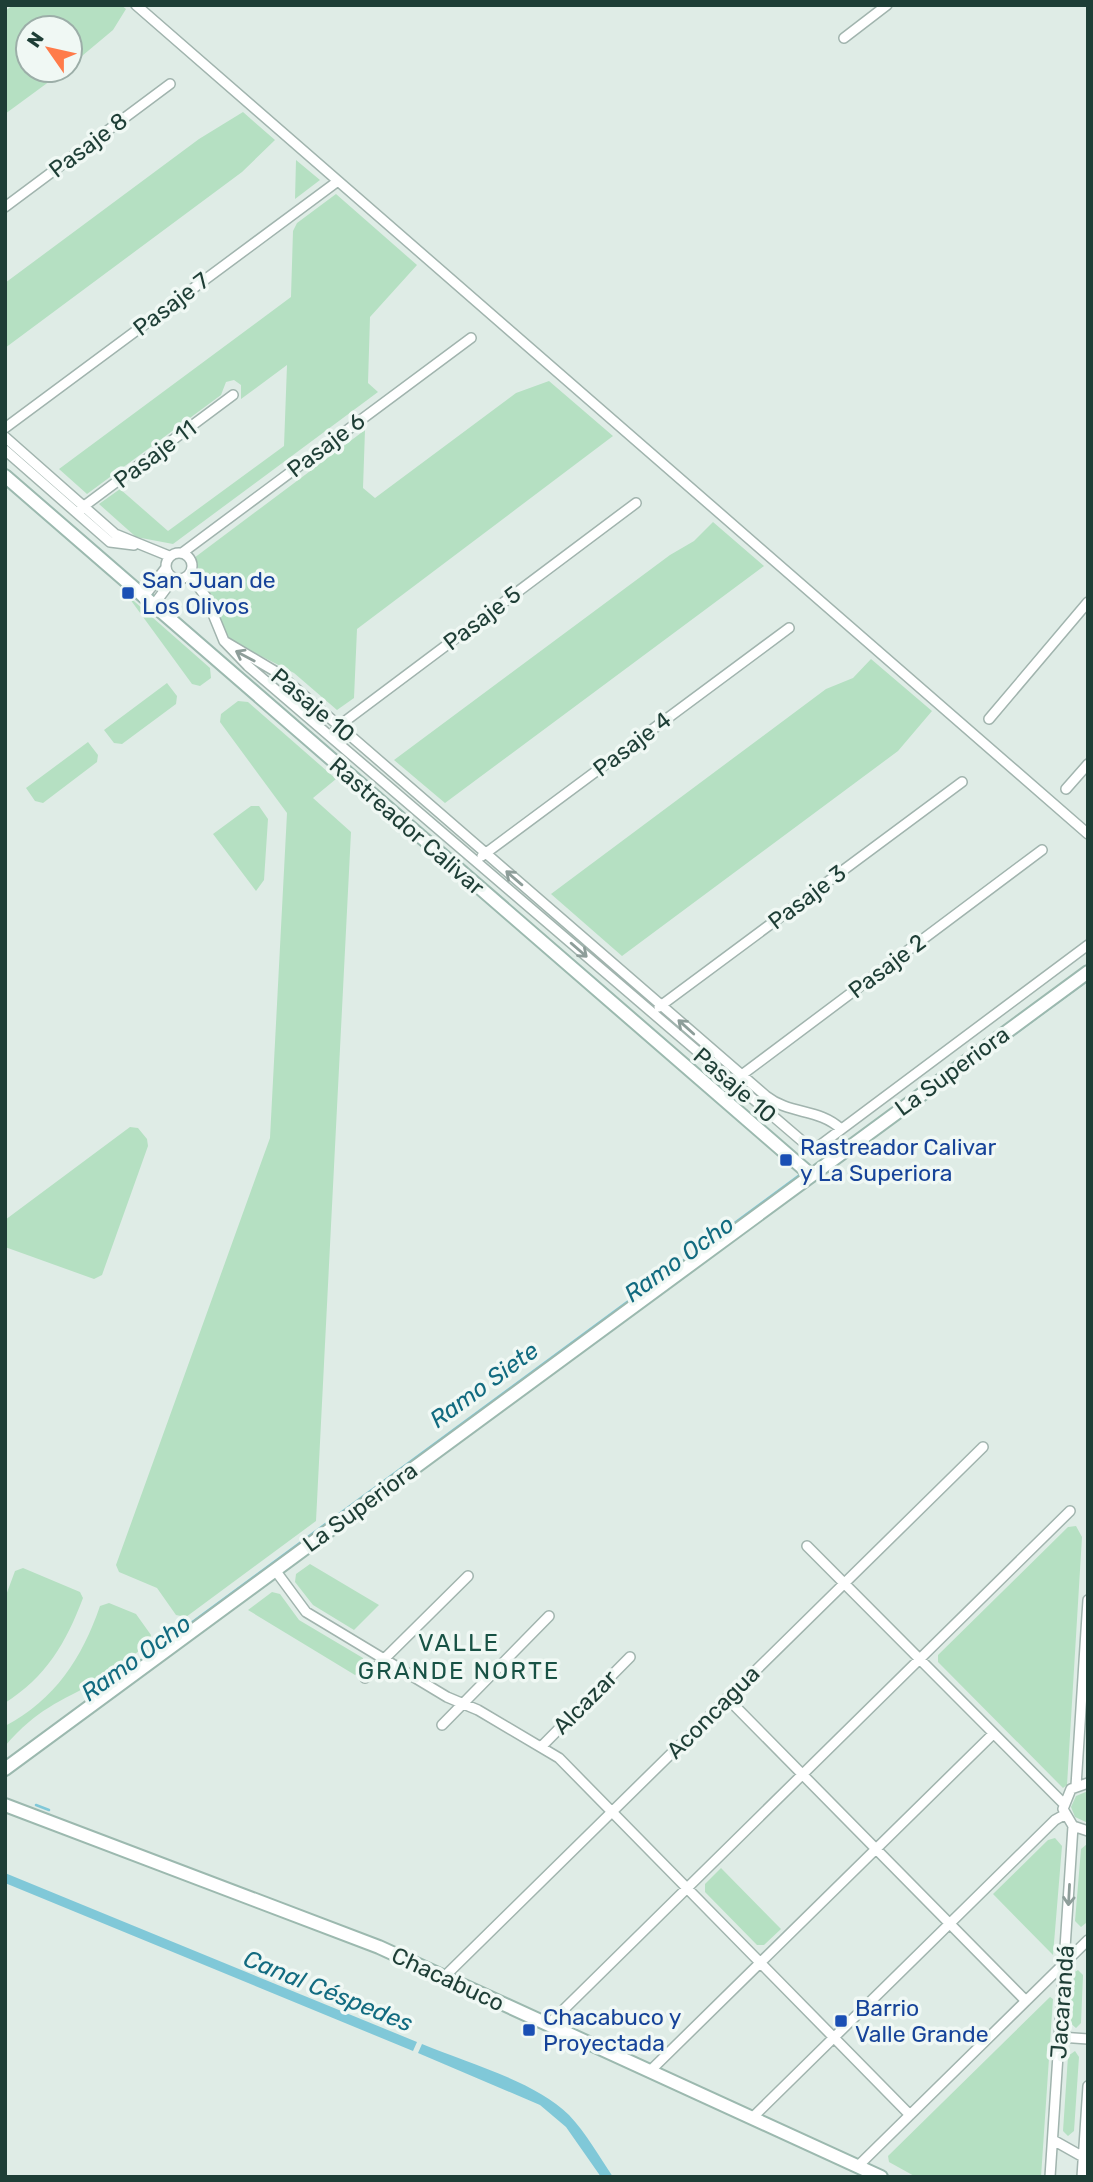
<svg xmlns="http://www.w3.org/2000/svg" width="1093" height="2182" font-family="Rubik,sans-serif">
	<rect width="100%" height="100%" fill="#dfece6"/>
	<path fill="#b5e0c2" d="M13 5H121L126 9 113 30 70 66V28H28V70H65L5 114V11Z
		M243 112 275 140 242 172 5 348V283L199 139Z
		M296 160 320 180 295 199Z
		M336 194 417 265 370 317 368 383 378 392 173 544 136 537 99 504 120 489 168 531 284 446 287 365 241 399V385L234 380 226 382 221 395 87 494 59 469 291 297 293 231 297 223Z
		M549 381 613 436 357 629 354 698 337 710 294 673 228 639 194 558 365 430 363 488 375 498 516 393Z
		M713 522 764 566 445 803 394 760 670 555 694 541Z
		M127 595 210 668 211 678 200 686 192 684Z
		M871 659 932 711 898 751 622 956 551 894 826 689 853 678Z
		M167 683 177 696 176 704 122 744 114 743 104 730Z
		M238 701 248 702 336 779 313 798 351 832 316 1521 186 1617 176 1615 157 1588 119 1572 116 1565 270 1138 287 813 220 722 221 714Z
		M88 742 98 755 97 762 43 803 35 801 26 788Z
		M251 806H259L268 819 264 880 256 891 213 834Z
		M130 1127 138 1128 147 1139 148 1146 102 1275 94 1279 5 1247V1220Z
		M1076 1526 1082 1537 1067 1785 1063 1788 938 1662V1655L1068 1527Z
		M310 1564 379 1605 354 1630 313 1605 295 1582 296 1574Z
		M23 1568 80 1592 83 1598C66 1643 46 1677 5 1703V1598L15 1571Z
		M272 1592 280 1594 299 1620 363 1658 364 1666 355 1675 248 1610Z
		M109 1603 136 1614 151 1635 148 1644C132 1656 116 1670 99 1680 58 1703 38 1708 5 1746V1726C55 1700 82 1658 100 1606Z
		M1088 1791V1823L1075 1817 1071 1807 1076 1796Z
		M1055 1838 1062 1846 1053 1955 993 1894 1048 1840Z
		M1087 1844 1086 1923 1081 1927 1075 1921 1081 1849Z
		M721 1868 781 1929 764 1945H757L705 1892V1884Z
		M1078 1970 1083 1975 1081 2023 1076 2028 1069 2022 1072 1974Z
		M1050 1997 1053 1999 1041 2177H916L889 2162 888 2156Z
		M1075 2051 1079 2057 1074 2131 1068 2136 1063 2131 1068 2056Z"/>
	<path fill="#80c8d8" d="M5 1873 417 2042 413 2051 5 1883Z
		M422 2044C467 2063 535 2081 569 2115 586 2133 599 2156 613 2177H601L566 2127 540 2105 418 2053Z"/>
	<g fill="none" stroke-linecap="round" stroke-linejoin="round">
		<path stroke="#80c8d8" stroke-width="2.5" d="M919 1104 1088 980
			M187 1626 801 1174
			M111 1682 159 1647
			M36 1805 49 1810"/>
		<defs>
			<path id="street" d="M136 5 1088 834
				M844 38 887 5
				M5 207 170 84
				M5 428 338 181
				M5 437 115 534 169 556
				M5 450 110 542 134 545
				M76 512 233 395
				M166 566a13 13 0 1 1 26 0a13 13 0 1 1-26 0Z
				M182 553 471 338
				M189 574 206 597 224 641
				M143 598 165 569
				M153 606 173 579
				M989 719 1088 602
				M336 728 636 503
				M1066 789 1088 764
				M482 856 789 628
				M659 1007 962 782
				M739 1077 1042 850
				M841 1129C819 1108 790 1115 766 1096L278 673 224 641 248 666 809 1147 819 1146 1088 945
				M807 1546 1064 1804
				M275 1570 306 1612 447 1697 478 1710 559 1758 910 2115
				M365 1678 468 1576
				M727 1698 1026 2001
				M442 1725 549 1616
				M541 1747 630 1657
				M1088 1783 1071 1789 1063 1809 1073 1826 1088 1831
				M1076 1786 1088 1600
				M444 1977 983 1447
				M548 2025 1070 1511
				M1060 2037 1088 2039
				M650 2071 993 1734
				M752 2118 1055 1820 1064 1815
				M1053 2140 1085 2158
				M858 2166 1088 1940
				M1050 2177 1073 1826
				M1082 2177 1088 2086"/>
			<path id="secondary" d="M5 476 811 1175
				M5 1769 1088 972
				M5 1805 379 1947 881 2177"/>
		</defs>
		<use href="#street" stroke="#a1b4ae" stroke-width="12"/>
		<use href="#secondary" stroke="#9cb9af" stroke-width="16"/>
		<use href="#street" stroke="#fff" stroke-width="9"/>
		<use href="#secondary" stroke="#fff" stroke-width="12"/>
	</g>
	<defs><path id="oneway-shaft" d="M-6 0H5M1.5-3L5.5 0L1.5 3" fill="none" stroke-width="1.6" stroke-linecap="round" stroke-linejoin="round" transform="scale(1.75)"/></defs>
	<g stroke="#8e9e9a">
		<use href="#oneway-shaft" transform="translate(245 656) rotate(-152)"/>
		<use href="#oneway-shaft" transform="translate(514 878) rotate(-139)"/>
		<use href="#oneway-shaft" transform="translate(579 950) rotate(41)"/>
		<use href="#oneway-shaft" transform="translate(686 1027) rotate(-138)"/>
		<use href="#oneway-shaft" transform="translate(1069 1895) rotate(93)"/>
	</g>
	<g fill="#1a4fb4" stroke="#f0f8f4" stroke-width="2.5">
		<rect x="121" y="586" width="14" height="14" rx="3.5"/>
		<rect x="779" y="1153" width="14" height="14" rx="3.5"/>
		<rect x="834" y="2014" width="14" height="14" rx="3.5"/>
		<rect x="522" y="2023" width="14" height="14" rx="3.5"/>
	</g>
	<g text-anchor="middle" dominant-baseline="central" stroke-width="7" stroke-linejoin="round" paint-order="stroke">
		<g font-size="23" fill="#1e3e36" stroke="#f0f8f4">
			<text transform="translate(88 145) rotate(-37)">Pasaje 8</text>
			<text transform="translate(171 304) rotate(-37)">Pasaje 7</text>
			<text transform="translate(326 445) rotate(-37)">Pasaje 6</text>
			<text transform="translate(155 454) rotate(-37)">Pasaje 11</text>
			<text transform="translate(482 618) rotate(-37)">Pasaje 5</text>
			<text transform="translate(313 705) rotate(40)">Pasaje 10</text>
			<text transform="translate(632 744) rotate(-37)">Pasaje 4</text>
			<text transform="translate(407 826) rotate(41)">Rastreador Calivar</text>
			<text transform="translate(807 897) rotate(-37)">Pasaje 3</text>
			<text transform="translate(887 966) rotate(-37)">Pasaje 2</text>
			<text transform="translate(952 1071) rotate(-36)">La Superiora</text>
			<text transform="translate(735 1085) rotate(41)">Pasaje 10</text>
			<text transform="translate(360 1507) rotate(-36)">La Superiora</text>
			<text transform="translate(585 1702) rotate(-45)">Alcazar</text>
			<text transform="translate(713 1712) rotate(-45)">Aconcagua</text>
			<text transform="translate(448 1979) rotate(25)">Chacabuco</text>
			<text transform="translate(1062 2002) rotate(-86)">Jacarandá</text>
		</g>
		<g font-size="23" fill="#164399" stroke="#f0f8f4" text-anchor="start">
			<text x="142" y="580">San Juan de<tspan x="142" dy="26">Los Olivos</tspan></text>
			<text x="800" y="1147">Rastreador Calivar<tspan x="800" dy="26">y La Superiora</tspan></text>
			<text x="855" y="2008">Barrio<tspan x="855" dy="26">Valle Grande</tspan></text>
			<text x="543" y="2017">Chacabuco y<tspan x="543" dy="26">Proyectada</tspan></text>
		</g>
		<g font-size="24" font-style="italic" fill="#126b80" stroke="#f0f8f4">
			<text transform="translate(679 1259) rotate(-36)">Ramo Ocho</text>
			<text transform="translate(484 1385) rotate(-36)">Ramo Siete</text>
			<text transform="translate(136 1658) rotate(-36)">Ramo Ocho</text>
			<text transform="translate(328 1991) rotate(22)">Canal Céspedes</text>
		</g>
		<g font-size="24" letter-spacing="2" fill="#185245" stroke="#f0f8f4">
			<text x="459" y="1643">VALLE<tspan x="459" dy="28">GRANDE NORTE</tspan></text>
		</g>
	</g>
	<rect width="1093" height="2182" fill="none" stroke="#1e3e36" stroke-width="14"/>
	<g transform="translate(49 49) rotate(304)"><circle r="33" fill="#f0f8f4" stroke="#9caea8" stroke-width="2"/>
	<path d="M0-5L12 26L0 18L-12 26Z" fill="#ff7b4a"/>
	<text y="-10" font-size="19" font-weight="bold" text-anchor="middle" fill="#1e3e36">N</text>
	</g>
</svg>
